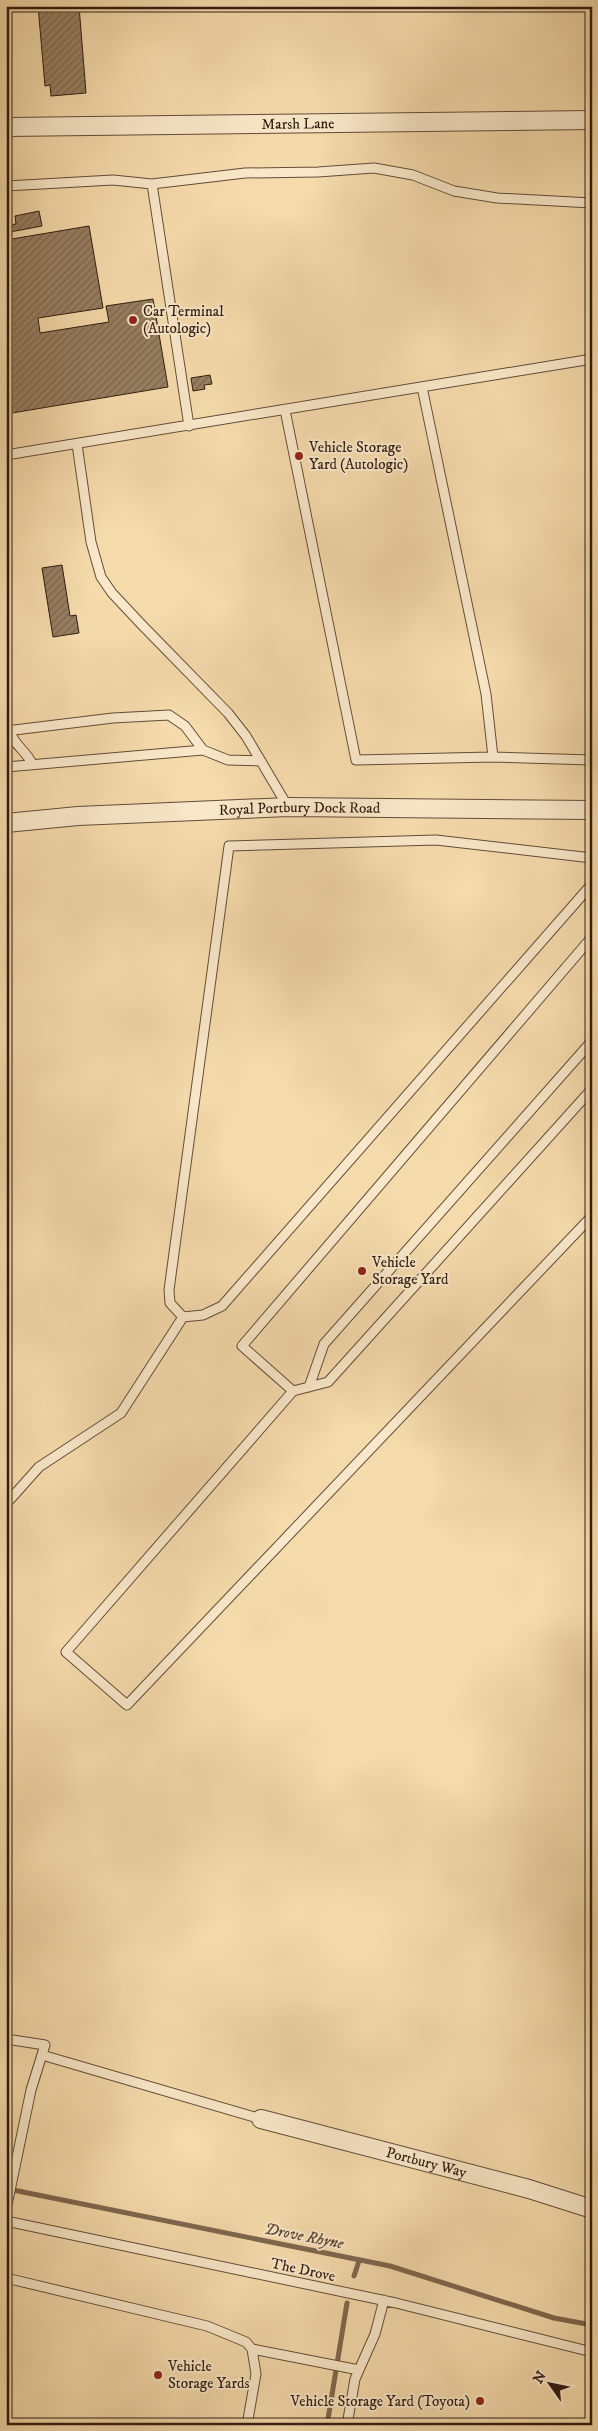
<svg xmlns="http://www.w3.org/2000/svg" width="598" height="2431" font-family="'IM FELL DW Pica',serif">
	<defs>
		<pattern id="building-hatch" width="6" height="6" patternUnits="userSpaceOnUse" patternTransform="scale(1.25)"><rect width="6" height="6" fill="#977f61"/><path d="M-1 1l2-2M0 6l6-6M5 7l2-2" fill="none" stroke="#7c674f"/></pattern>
	</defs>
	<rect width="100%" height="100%" fill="#f5daab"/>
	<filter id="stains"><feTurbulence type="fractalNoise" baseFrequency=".004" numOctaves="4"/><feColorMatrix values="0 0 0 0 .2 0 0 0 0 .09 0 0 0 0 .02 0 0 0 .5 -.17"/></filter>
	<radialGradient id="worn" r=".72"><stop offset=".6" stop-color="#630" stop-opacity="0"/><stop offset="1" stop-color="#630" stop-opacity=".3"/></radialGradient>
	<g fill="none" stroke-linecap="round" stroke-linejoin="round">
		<path stroke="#7e674e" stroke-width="5" d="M8 2189 390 2266 554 2318 592 2325
			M354 2276 359 2261
			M327 2425 347 2303"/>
	</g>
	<path fill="url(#building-hatch)" stroke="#311c11" d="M38 6H79L86 93 51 96 50 85 45 86Z
		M39 211 42 226 10 232 9 225 16 224 15 216Z
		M89 226 103 308 38 318 40 333 109 322 106 306 153 299 168 387 6 414V240Z
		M210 375 212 384 204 385 205 389 193 391 191 378Z
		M62 565 70 616 76 615 79 633 53 637 42 568Z"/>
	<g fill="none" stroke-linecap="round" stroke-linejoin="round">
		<defs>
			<path id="lane" d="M6 186 113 180 152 184
				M422 387 486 694 493 757 592 760
				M285 410 356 760 493 757
				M189 426 152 184 245 173 318 172 374 168 413 175 454 191 497 198 592 203
				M77 444 91 542 101 577 112 593 142 625 228 713 246 736 288 807
				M6 455 592 359
				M10 730C12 744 27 751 32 764
				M6 731 113 718 169 715 185 726 203 750
				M6 767 203 750 228 760 261 761
				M592 1089 328 1382 293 1391 66 1652 127 1705 592 1216
				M183 1317 170 1303 169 1290 229 846 436 840 592 858
				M183 1317 203 1315 222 1306 592 884
				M309 1387 324 1344 592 1041
				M293 1391 242 1346 592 937
				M6 1504 39 1467 121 1413 183 1317
				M6 2039 45 2045 31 2090 6 2210
				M42 2055 261 2119
				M6 2221 396 2303 592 2352
				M6 2278 207 2326 246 2342 252 2349 256 2374 247 2425
				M252 2349 359 2370
				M347 2425 355 2379 375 2334 384 2300"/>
			<g id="street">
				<path id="s1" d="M6 127 592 120"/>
				<path id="s2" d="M6 823 78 816 288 807 592 810"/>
				<path id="s3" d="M261 2119 529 2189 592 2209"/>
			</g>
		</defs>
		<use href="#lane" stroke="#624c38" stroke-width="11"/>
		<use href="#street" stroke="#624c38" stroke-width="20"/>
		<use href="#lane" stroke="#f8e7c8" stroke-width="9"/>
		<use href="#street" stroke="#f8e7c8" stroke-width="18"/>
	</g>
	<g fill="#8f2418" stroke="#f8e7c8" stroke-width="2">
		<circle cx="133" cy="320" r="5"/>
		<circle cx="299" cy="456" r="5"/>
		<circle cx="362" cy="1271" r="5"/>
		<circle cx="158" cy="2375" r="5"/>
		<circle cx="480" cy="2401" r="5"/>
	</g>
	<g text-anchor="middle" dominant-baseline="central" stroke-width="4" stroke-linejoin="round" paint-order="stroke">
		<g font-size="15" fill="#311c11" stroke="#f8e7c8">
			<text stroke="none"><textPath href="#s1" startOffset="292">Marsh Lane</textPath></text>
			<text stroke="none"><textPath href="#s2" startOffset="294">Royal Portbury Dock Road</textPath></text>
			<text stroke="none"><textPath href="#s3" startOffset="171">Portbury Way</textPath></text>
			<text transform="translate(303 2270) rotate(12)">The Drove</text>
		</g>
		<g font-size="15" fill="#311c11" stroke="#f8e7c8" text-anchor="start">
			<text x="143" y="311">Car Terminal<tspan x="143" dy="17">(Autologic)</tspan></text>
			<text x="309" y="447">Vehicle Storage<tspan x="309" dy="17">Yard (Autologic)</tspan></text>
			<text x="372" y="1262">Vehicle<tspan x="372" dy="17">Storage Yard</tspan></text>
			<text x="168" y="2366">Vehicle<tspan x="168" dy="17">Storage Yards</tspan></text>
			<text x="470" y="2401" text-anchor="end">Vehicle Storage Yard (Toyota)</text>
		</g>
		<g font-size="16" font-style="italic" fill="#5e4835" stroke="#f8e7c8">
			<text transform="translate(304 2236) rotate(11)">Drove Rhyne</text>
		</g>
	</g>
	<rect width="598" height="2431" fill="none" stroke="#f5daab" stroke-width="25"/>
	<rect x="8" y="8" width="583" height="2416" fill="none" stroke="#311c11" stroke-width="2.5"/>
	<rect x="12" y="12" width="573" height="2406" fill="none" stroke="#311c11"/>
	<g transform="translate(550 2384) rotate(303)" stroke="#f8e7c8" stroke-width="4" paint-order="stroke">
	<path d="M0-4L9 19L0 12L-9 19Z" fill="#311c11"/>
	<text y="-8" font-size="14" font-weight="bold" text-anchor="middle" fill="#311c11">N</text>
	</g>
	<rect width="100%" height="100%" filter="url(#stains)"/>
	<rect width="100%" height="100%" fill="url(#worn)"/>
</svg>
